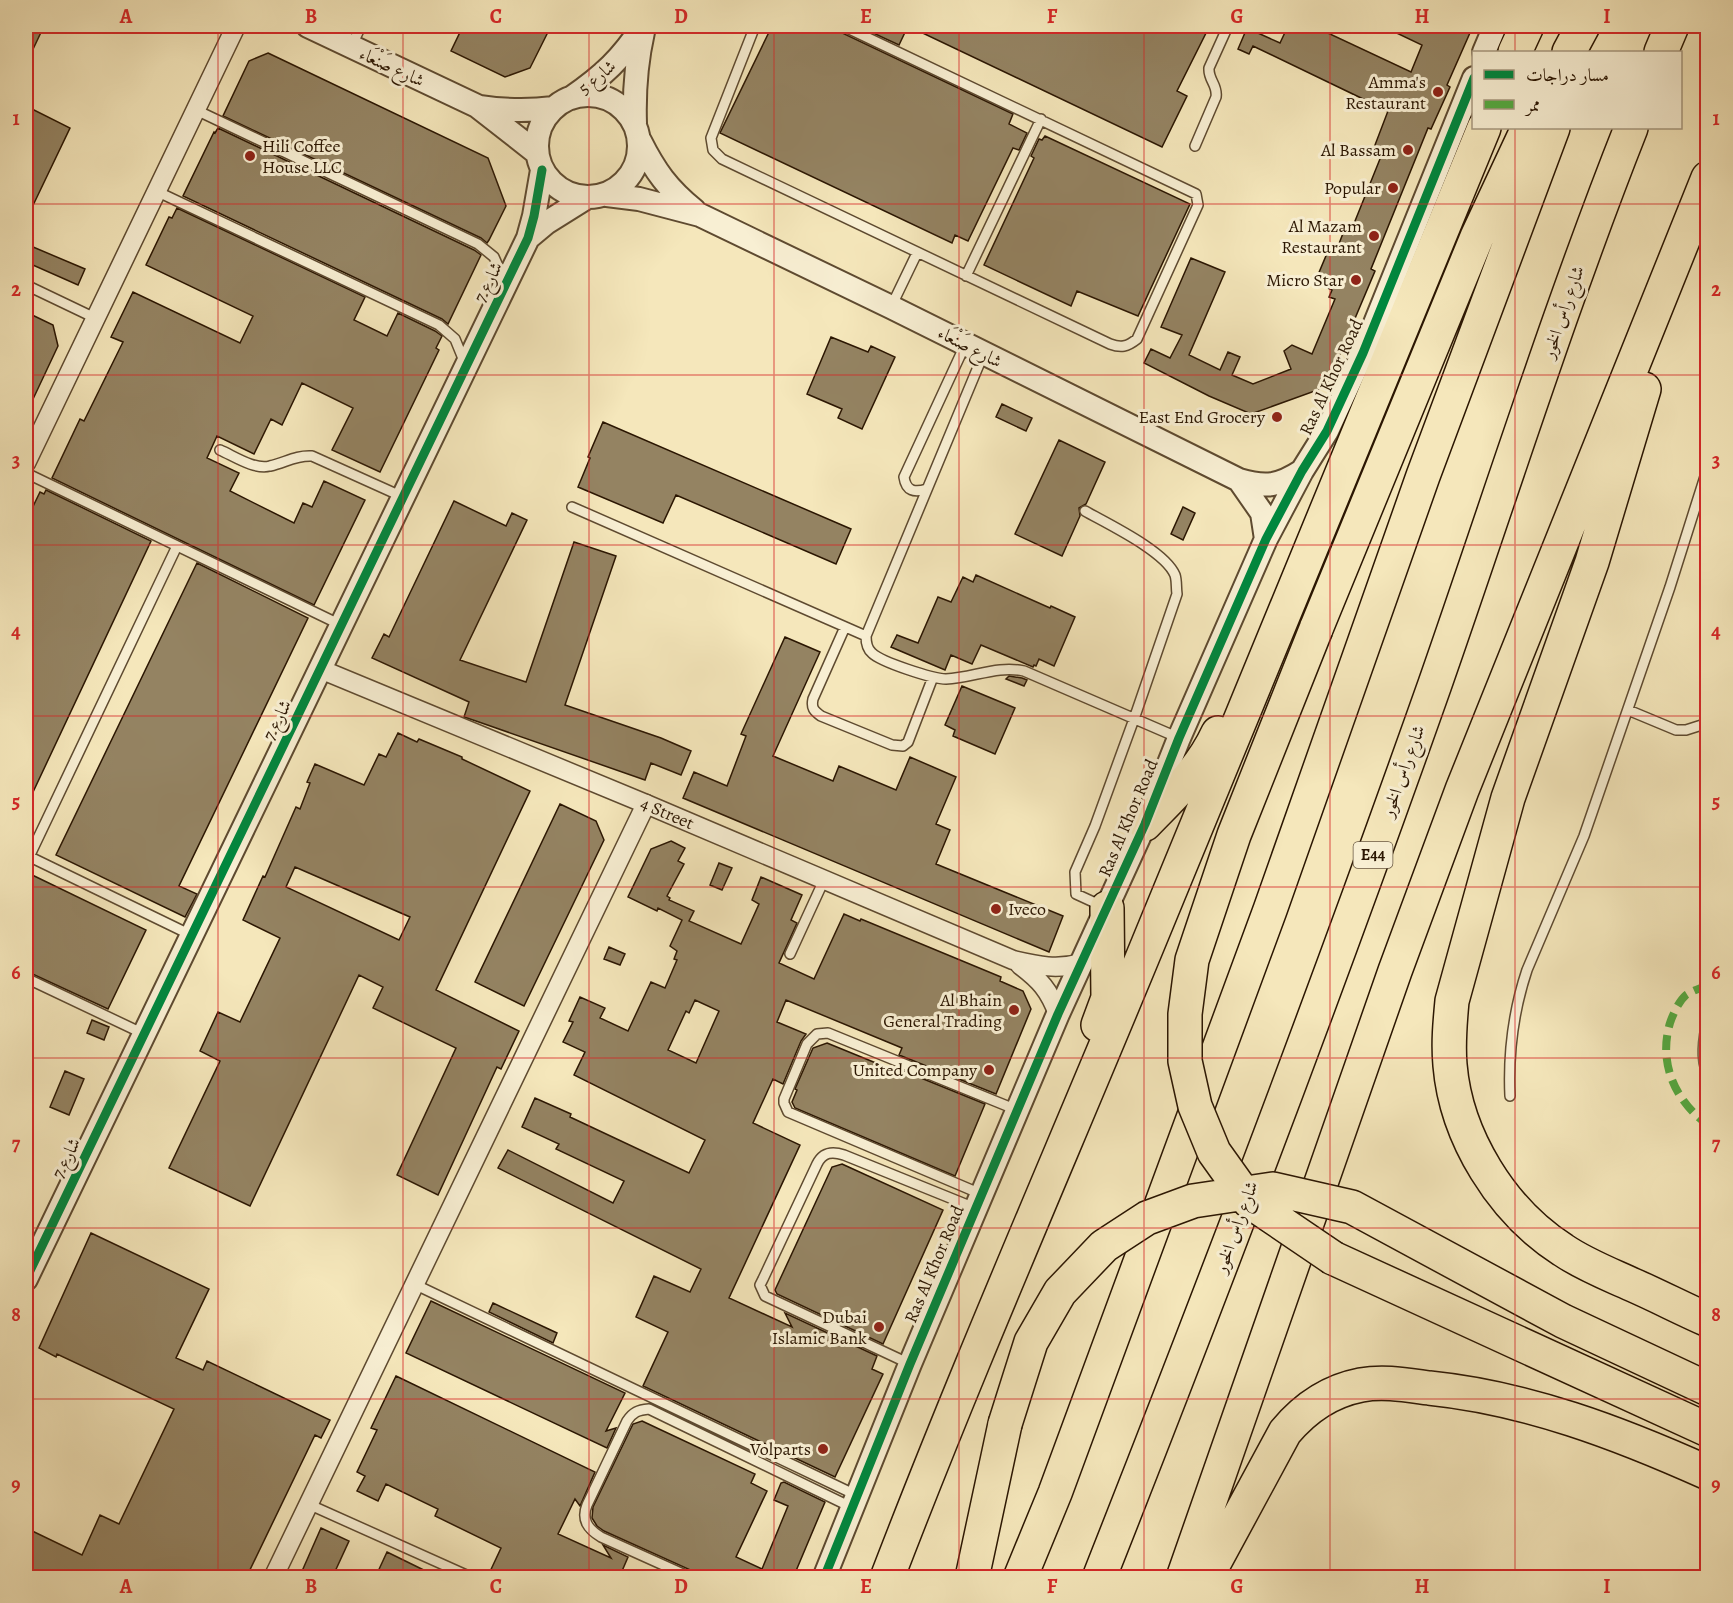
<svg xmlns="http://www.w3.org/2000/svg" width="1733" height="1603" font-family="Alegreya,Amiri,serif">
	<rect width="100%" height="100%" fill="#f5e7bb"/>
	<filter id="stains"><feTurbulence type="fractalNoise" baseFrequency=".00333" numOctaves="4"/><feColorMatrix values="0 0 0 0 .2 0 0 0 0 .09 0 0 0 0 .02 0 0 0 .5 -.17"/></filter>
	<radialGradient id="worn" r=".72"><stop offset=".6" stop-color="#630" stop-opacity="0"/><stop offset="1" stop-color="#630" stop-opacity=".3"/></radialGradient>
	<path fill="#b0a07c" stroke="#7b694b" stroke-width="1.5" d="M1707 1021V1084C1695 1066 1697 1046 1701 1025Z"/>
	<path fill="#948362" stroke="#2b1602" stroke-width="1.5" fill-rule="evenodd" d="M26 26H44L26 64Z
		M463 26H486L494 29 504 26H551L530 68 505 77 451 51Z
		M772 26H836L840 32 1013 114 1009 124 1027 133 1019 150 1013 148 968 241 955 235 952 243 720 133Z
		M858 26H1191L1206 33 1177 91 1187 96 1162 147 908 26 899 45Z
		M1288 26H1313L1411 72 1422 45 1382 26H1473L1447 85 1450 87 1431 129 1428 128 1371 269 1375 271 1326 387 1251 414 1209 396 1144 363 1151 349 1170 358 1182 335 1161 327 1191 258 1225 272 1189 355 1220 370 1228 352 1240 357 1232 375 1253 384 1291 369 1284 351 1292 345 1312 354 1335 299 1329 297 1332 290 1315 282 1328 251 1335 254 1347 223 1353 226 1384 149 1375 145 1388 111 1253 46 1249 54 1238 49 1247 28 1280 43Z
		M268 53 488 158 506 206 489 240 487 243 481 238 223 116 249 61Z
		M26 106 70 128 26 220Z
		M218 128 474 250 481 255 448 324 442 319 183 196 214 132 215 133Z
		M1045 136 1190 204 1138 316 1077 291 1071 306 984 265 1034 158 1031 156 1039 139 1042 140Z
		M177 208 365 297 354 320 387 336 398 313 435 331 442 336 436 348 439 350 380 472 332 450 353 408 302 383 282 425 271 419 254 454 217 436 207 458 239 473 230 491 294 523 303 503 312 507 324 481 365 500 314 605 52 478 80 419 84 421 123 342 111 337 133 292 240 343 253 316 146 265 169 217 172 218Z
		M26 244 85 269 78 285 26 262Z
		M26 312 53 325 58 346 26 414Z
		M831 337 868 352 871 346 895 357 862 429 838 418 842 409 807 394Z
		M1002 404 1032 418 1026 431 996 417Z
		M603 422 851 529 836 564 676 495 663 523 578 487 590 458 588 457Z
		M1059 440 1105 462 1086 504 1079 508 1080 516 1062 556 1015 534Z
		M46 490 151 541 26 807V521L40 492 44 494Z
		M454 501 506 526 512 513 527 520 460 660 526 682 574 542 616 556 565 705 661 738 691 751 681 775 651 763 645 780 476 721 464 717 469 702 372 658 384 634 389 637Z
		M1183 507 1195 513 1183 540 1171 534Z
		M197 563 308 618 179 886 197 894 185 917 56 855Z
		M976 575 1050 608 1051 606 1075 617 1054 666 1039 659 1036 666 1034 665 1033 667 981 645 972 664 951 655 945 670 891 647 897 635 918 643 938 597 951 602 963 577 973 582Z
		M785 637 820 652 773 756 833 781 839 766 896 790 910 757 956 777 936 824 950 830 936 864 1063 916 1049 952 683 798 694 772 727 786 746 736 741 734Z
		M1009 676 1022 678 1027 680 1024 686 1006 679Z
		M962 686 1015 708 995 754 953 736 955 730 945 725Z
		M398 733 417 742 419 739 462 757V759L530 791 436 990 519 1031 501 1069 497 1067 438 1195 397 1175 456 1048 373 1008 383 987 359 975 250 1206 169 1168 220 1061 200 1051 218 1012 240 1022 280 938 243 920 263 876 265 877 296 807 300 809 310 783 307 782 315 764 364 785 379 754 386 757ZM295 867 410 917 399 940 286 887Z
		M560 804 596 821 604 840 524 1006 475 982Z
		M671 841 685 848 678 861 684 864 667 896 670 898 669 900 694 911 689 921 741 944 759 904 752 900 761 877 802 895 791 920 797 923 779 963 814 979 844 914 860 921 861 919 1001 977 1000 981 1023 991 1031 1009 996 1094 899 1055 902 1048 786 1000 777 1022 806 1034 801 1041 783 1084 773 1079 753 1123 800 1145 729 1298 792 1327 785 1313 877 1356 872 1369 883 1374 835 1477 643 1386 668 1332 636 1317 654 1276 690 1292 701 1269 498 1168 508 1150 613 1203 624 1181 556 1149 559 1144 522 1127 535 1098 571 1114 570 1117 689 1173 705 1140 574 1075 585 1052 563 1042 573 1022 569 1021 580 997 605 1008 600 1018 628 1031 651 982 665 988 677 960 674 959 677 951 670 946 682 920 658 908 657 911 628 897 651 849ZM695 1000 719 1011 696 1063 668 1050 686 1011 689 1013Z
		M719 863 732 868 722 890 710 885Z
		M26 872 146 930 108 1009 26 971Z
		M609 947 625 954 620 965 604 959Z
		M92 1020 109 1027 104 1040 87 1033Z
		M827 1043 893 1070 894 1067 985 1104 955 1176 795 1108 792 1102 797 1090 795 1089 813 1048Z
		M65 1071 84 1079 69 1115 50 1107Z
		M842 1164 943 1210 883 1344 777 1294 775 1290 832 1167Z
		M91 1233 209 1289 176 1358 203 1370 207 1361 330 1420 321 1438 315 1435 246 1578H26V1528L82 1555 100 1515 119 1524 174 1409 57 1354 56 1357 39 1348Z
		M431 1301 625 1393 606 1431 616 1428 607 1448 406 1353Z
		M493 1303 557 1333 553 1343 489 1312Z
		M396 1376 595 1472 580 1506 575 1499 558 1534 611 1558 603 1545 628 1557 619 1578H487L501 1548 435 1516 438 1509 386 1484 378 1501 357 1491 365 1476 357 1472 377 1430 371 1428Z
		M642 1421 755 1474 751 1483 767 1491 736 1557 762 1569 788 1506 774 1500 781 1483 784 1482 825 1502 793 1578H717L707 1573 706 1578H699L695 1572 604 1531 597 1526 592 1518 593 1507 633 1424Z
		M321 1528 349 1541 332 1578H299Z
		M387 1552 440 1578H375Z"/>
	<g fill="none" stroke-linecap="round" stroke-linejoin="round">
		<defs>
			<path id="service" d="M755 26 711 138 713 150 722 159 1110 344C1121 348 1127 347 1137 339L1198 205 1196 194 843 26
				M352 45 361 26
				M196 110 478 244 494 257 505 282
				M1195 146 1216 97C1218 85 1208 80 1209 68L1228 26
				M156 191 439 325 455 339 464 361
				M966 276 1041 119
				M26 285 95 318
				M891 307 917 253
				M983 355 866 636C866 643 867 649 872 653 881 662 933 679 946 679 973 678 997 665 1024 671L1179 738
				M220 450C234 456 254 470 270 466 285 463 295 455 312 456L403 497
				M26 473 341 625
				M927 489C914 493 906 491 904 477L965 345
				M572 507 866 636
				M1085 511C1108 524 1165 551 1175 575 1177 581 1176 588 1177 594L1134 719 1095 826 1075 872 1076 894 1102 906
				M845 627 813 699C811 708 814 711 821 716L892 745 903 746 908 742 933 677
				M1628 710 1676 730H1686L1708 723
				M26 855 191 935
				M29 857 177 546
				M790 954 824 880
				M26 978 144 1034
				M1510 1096C1508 1052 1513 1012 1527 970L1584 836 1670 587 1708 467
				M981 1194 788 1112 784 1103V1099L807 1044 817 1034 828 1033 1017 1110
				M414 1284 858 1496
				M910 1364 765 1296 760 1285 763 1279 817 1164C823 1152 832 1151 844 1155L975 1208
				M308 1504 473 1578
				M692 1578 601 1537C588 1529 581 1520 587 1505L627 1421C633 1412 638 1410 649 1409L851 1507"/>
			<g id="minor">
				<path d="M26 463 236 26"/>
				<path id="s1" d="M320 669 646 804 1013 960C1039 966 1057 970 1082 963"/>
				<path d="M1020 965C1040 980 1049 990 1058 1014"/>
				<path d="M273 1578 646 804"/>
			</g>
			<path id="tertiary" d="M308 26 477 106 537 153
				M1484 52 1495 26
				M537 146a51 51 0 1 1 102 0a51 51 0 1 1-102 0Z
				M571 98C604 75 621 59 643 26
				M481 107C507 111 529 111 554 108
				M635 123C634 92 636 63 643 32
				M640 141C655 171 668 189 694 210
				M607 195 639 199 700 215 891 307 1239 480C1266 488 1279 486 1302 471
				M528 238 546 223 586 198
				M1239 480 1262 513 1266 539
				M26 1279 528 238 534 216 542 170
				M824 1578 910 1364 1058 1014 1145 824 1179 738 1266 539 1302 471 1327 431 1363 353 1474 78"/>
			<path id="motorway" d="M1515 52 1527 26
				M1569 52 1583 26
				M1661 52 1672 26
				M1644 389 1592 562 1508 798 1452 1001C1450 1022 1448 1043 1450 1065 1456 1137 1502 1211 1563 1250 1585 1265 1609 1274 1633 1285 1658 1296 1683 1309 1708 1320
				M1316 629 1477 237 1528 128
				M1145 824C1173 795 1201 770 1218 733
				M1098 1025 1108 998 1107 908
				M1333 1258 1708 1430
				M887 1578C969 1364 1061 1155 1148 944 1261 672 1371 399 1484 128
				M972 1578 1005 1424
				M1020 1578 1055 1493 1270 910 1423 476 1553 128
				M1099 1578C1216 1282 1329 984 1435 684 1500 498 1559 310 1631 128
				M1183 1578 1395 971 1462 790 1708 178
				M1206 1578 1285 1432C1305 1408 1330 1391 1361 1385 1384 1381 1406 1385 1429 1388 1527 1398 1619 1433 1708 1473"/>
		</defs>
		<use href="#service" stroke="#5e4a30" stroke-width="12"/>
		<use href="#minor" stroke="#5e4a30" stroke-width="21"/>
		<use href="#tertiary" stroke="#5e4a30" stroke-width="26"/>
		<use href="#motorway" stroke="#2b1602" stroke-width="36"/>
		<use href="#service" stroke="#f8efd3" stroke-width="9"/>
		<use href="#minor" stroke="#f8efd3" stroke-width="18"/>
		<use href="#tertiary" stroke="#f8efd3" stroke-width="22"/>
		<use href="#motorway" stroke="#f5e7bb" stroke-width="33"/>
		<defs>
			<path id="motorway-bridge" d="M1316 629 1234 835 1192 960 1185 1014V1061L1195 1106 1214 1152 1249 1201 1333 1258
				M1005 1424 1031 1342 1060 1292 1104 1246 1147 1218 1193 1201 1273 1189 1352 1207 1563 1321 1708 1389"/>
		</defs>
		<use href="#motorway-bridge" stroke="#2b1602" stroke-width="36" stroke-linecap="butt"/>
		<use href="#motorway-bridge" stroke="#f5e7bb" stroke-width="33"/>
		<path stroke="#54a940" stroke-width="8" stroke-dasharray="15 8" stroke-linecap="butt" d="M1708 985C1701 988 1692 991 1686 995 1679 1001 1673 1014 1670 1023 1658 1063 1675 1101 1708 1125"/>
		<defs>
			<path id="cycleway" d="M26 1279 528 238 534 216 542 170
				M824 1578 910 1364 1058 1014 1145 824 1179 738 1266 539 1302 471 1327 431 1363 353 1474 78"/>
		</defs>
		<use href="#cycleway" stroke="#f8efd3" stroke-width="13"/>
		<use href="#cycleway" stroke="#00873e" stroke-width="9"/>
	</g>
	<path fill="none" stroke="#d62828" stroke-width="1.5" stroke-opacity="0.55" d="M218 26V1578M403 26V1578M589 26V1578M774 26V1578M959 26V1578M1144 26V1578M1330 26V1578M1515 26V52M1515 128V1578M26 204H1708M26 375H1708M26 545H1708M26 716H1708M26 887H1708M26 1058H1708M26 1228H1708M26 1399H1708"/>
	<g fill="#8f2418" stroke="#f8efd3" stroke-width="2">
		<circle cx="1438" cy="92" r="6"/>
		<circle cx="1408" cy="150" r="6"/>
		<circle cx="250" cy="156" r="6"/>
		<circle cx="1393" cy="188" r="6"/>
		<circle cx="1374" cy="236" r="6"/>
		<circle cx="1356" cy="280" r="6"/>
		<circle cx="1277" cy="417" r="6"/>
		<circle cx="996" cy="909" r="6"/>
		<circle cx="1014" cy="1010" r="6"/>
		<circle cx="989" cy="1070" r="6"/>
		<circle cx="879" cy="1327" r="6"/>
		<circle cx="823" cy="1449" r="6"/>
	</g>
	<g text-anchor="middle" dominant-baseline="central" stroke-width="6" stroke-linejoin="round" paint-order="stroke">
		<rect fill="#f8efd3" stroke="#685741" stroke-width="1.5" x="1353.5" y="842" width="39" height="26" rx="4.5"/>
		<g font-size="16" font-weight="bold" fill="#2b1602">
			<text x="1373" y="855">E44</text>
		</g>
		<g font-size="18" fill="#2b1602" stroke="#f8efd3">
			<text transform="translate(392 67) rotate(25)">شارع صَنْعَاء</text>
			<text transform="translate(597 77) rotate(-40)">شارع 5</text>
			<text transform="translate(488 282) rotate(-64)">شارع 7</text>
			<text transform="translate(1563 312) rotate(-71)">شارع رأس الخور</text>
			<text transform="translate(970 347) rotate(27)">شارع صَنْعَاء</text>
			<text transform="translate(1331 377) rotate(-65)">Ras Al Khor Road</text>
			<text transform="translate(277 720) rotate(-64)">شارع 7</text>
			<text transform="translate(1403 771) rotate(-70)">شارع رأس الخور</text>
			<text stroke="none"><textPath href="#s1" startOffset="376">4 Street</textPath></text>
			<text transform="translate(1128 818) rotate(-67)">Ras Al Khor Road</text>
			<text transform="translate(66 1158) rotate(-64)">شارع 7</text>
			<text transform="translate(1236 1227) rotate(-70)">شارع رأس الخور</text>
			<text transform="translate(934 1264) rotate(-67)">Ras Al Khor Road</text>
		</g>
		<g font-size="18" fill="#2b1602" stroke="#f8efd3" text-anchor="end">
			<text x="1426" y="82">Amma's<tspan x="1426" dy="21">Restaurant</tspan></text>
			<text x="262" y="146" text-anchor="start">Hili Coffee<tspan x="262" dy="21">House LLC</tspan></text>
			<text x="1396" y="150">Al Bassam</text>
			<text x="1381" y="188">Popular</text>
			<text x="1362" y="226">Al Mazam<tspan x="1362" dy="21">Restaurant</tspan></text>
			<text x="1344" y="280">Micro Star</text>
			<text x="1265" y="417">East End Grocery</text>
			<text x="1008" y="909" text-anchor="start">Iveco</text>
			<text x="1002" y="1000">Al Bhain<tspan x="1002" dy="21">General Trading</tspan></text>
			<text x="977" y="1070">United Company</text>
			<text x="867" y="1317">Dubai<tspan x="867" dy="21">Islamic Bank</tspan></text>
			<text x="811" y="1449">Volparts</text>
		</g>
	</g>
	<rect width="1733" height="1603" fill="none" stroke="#f5e7bb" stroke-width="66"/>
	<rect x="1472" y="51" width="210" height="78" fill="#f8efd3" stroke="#a6987f" stroke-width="1.5"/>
	<rect x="1484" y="70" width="30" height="9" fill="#00873e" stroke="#a6987f" stroke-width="1.5"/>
	<text x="1526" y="81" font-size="18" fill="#2b1602">مسار دراجات</text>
	<rect x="1484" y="100" width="30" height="9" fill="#54a940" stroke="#a6987f" stroke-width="1.5"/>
	<text x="1526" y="111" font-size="18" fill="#2b1602">ممر</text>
	<rect x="33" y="33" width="1667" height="1537" fill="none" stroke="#d62828" stroke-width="2"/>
	<g font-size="20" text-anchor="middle" font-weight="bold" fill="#d62828">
		<text x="126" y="23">A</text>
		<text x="311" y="23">B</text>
		<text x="496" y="23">C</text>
		<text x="681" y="23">D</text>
		<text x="866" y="23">E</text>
		<text x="1052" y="23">F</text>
		<text x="1237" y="23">G</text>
		<text x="1422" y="23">H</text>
		<text x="1607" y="23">I</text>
		<text x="16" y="125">1</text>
		<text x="1716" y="125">1</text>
		<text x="16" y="296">2</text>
		<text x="1716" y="296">2</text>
		<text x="16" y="467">3</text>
		<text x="1716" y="467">3</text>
		<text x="16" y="638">4</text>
		<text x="1716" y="638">4</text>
		<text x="16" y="808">5</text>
		<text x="1716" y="808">5</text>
		<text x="16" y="979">6</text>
		<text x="1716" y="979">6</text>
		<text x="16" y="1150">7</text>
		<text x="1716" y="1150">7</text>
		<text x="16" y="1321">8</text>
		<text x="1716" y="1321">8</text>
		<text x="16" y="1491">9</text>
		<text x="1716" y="1491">9</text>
		<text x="126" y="1593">A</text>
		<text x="311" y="1593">B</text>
		<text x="496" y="1593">C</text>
		<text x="681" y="1593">D</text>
		<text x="866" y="1593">E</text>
		<text x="1052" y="1593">F</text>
		<text x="1237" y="1593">G</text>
		<text x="1422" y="1593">H</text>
		<text x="1607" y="1593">I</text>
	</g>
	<rect width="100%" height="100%" filter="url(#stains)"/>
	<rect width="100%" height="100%" fill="url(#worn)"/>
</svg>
